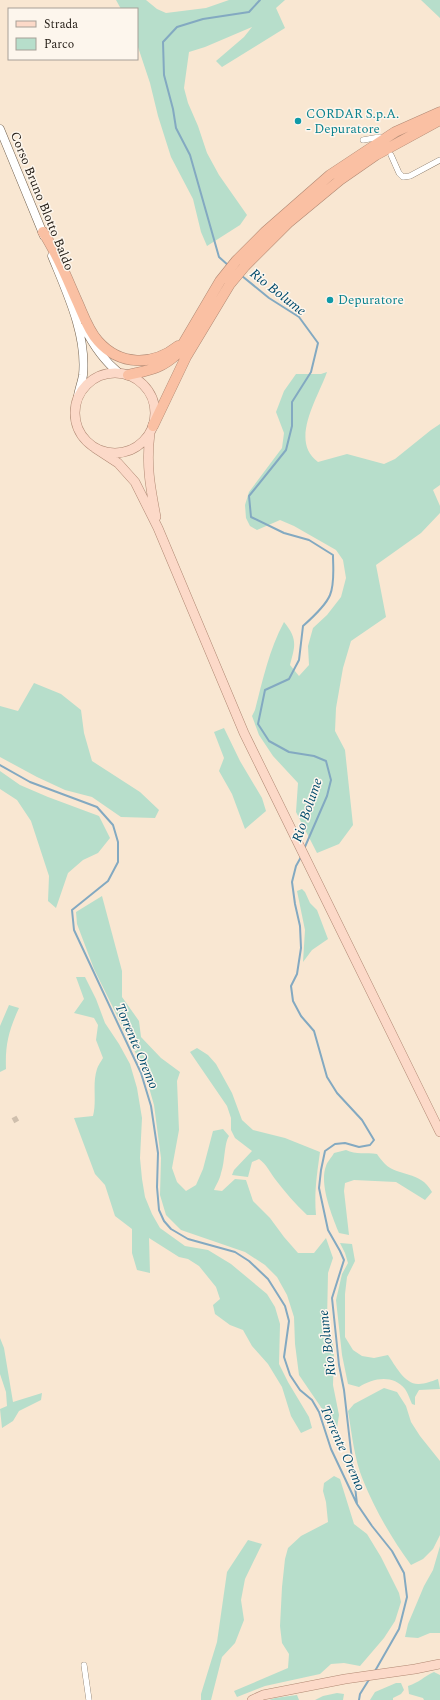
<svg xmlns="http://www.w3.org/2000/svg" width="440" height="1700" font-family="Spectral,serif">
	<rect width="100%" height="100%" fill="#f9e7d2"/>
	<path fill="#b7decb" d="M116 0H146L157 9 166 13 206 8 229 0H285L276 8 285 28 222 67 216 61 244 37 252 27 205 47 189 52 184 88 188 103 198 126 207 153 219 175 247 215 240 225 207 246 201 232 193 199 171 157 158 116 150 83 137 44V9H121Z
		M421 0H440V18Z
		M327 372C318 398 289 441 318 462L347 454 384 464 395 459 431 430 440 424V485L433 490 440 506V513L421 533 376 565 386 617 351 641 343 668 336 708 335 731 345 750 353 825 339 844 317 853 296 812 298 783 273 756 259 735 252 716 255 710C263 679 269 650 284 622 298 639 295 646 290 665L299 676 309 665 308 646 313 628 327 615 341 597 346 578 343 560 336 550 294 526 280 520 257 530 250 526 246 518 245 505 249 492 282 448 284 433 276 412 284 391 296 374H321Z
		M34 683 61 694 81 710 84 733 92 761 140 792 159 810 155 818 121 817 92 797 65 790 37 777 0 757V706L18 711Z
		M224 728 240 761 262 798 266 811 245 829 232 794 219 771 224 758 214 732Z
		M0 771 20 785 48 797 99 816 110 838 98 853 83 860 68 873 56 908 48 901 49 876 31 821 17 800 0 789Z
		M302 889 305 892 310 903 317 910 328 939 312 950 303 962 305 930 297 891Z
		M102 896 122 971V997L139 1021 141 1037 161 1058 180 1072 177 1081 179 1130 172 1168 177 1182 186 1191 196 1185 203 1169 213 1131 223 1129 229 1136C224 1143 225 1163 221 1173 220 1179 216 1185 214 1190L222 1191 235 1179 246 1180 253 1201 270 1218 284 1237 298 1253H314L326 1238 333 1258 328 1273 327 1321 334 1349 333 1385 339 1415 337 1428 329 1419 299 1375 295 1344 294 1317 287 1295 277 1277 265 1265 245 1252 181 1230 166 1215 160 1195 161 1158 154 1105 148 1084 138 1058 94 969 77 924 76 912Z
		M76 977H85L96 999 105 1023 119 1044 130 1064 137 1088 142 1118 140 1158 142 1179 145 1197 152 1214 160 1228 185 1246 208 1250 231 1264 267 1294 275 1307 280 1324 279 1364 288 1382 309 1417 312 1428 301 1433 291 1416 282 1387 268 1364 252 1346 243 1330 230 1325 215 1314 213 1305 220 1299 216 1287 199 1266 188 1259 179 1257 149 1238 150 1273 137 1270 132 1253V1229L115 1216 105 1185 95 1174 74 1118 93 1116C97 1101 92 1084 97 1069 98 1065 101 1062 103 1058L96 1040 98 1025 94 1018 74 1013 84 999Z
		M9 1005 19 1008C9 1030 5 1044 6 1069L0 1072V1026Z
		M197 1048 208 1055 216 1064 232 1093 242 1120 253 1130 285 1138 320 1152C317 1174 314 1193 316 1215H307C295 1204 285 1192 275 1179 269 1171 267 1165 259 1159L252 1162 248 1177 232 1175 234 1170 252 1151 235 1138 231 1130V1118L227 1106 190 1052Z
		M346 1150C356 1155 366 1152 377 1154 379 1157 382 1161 385 1164 398 1177 420 1170 432 1192L425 1200 396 1182 354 1180 345 1183 344 1191 349 1235 339 1233C332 1216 319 1184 326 1166 327 1162 332 1157 334 1153Z
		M340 1243 352 1244 355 1261 347 1277 345 1294V1337L353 1350 362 1356 374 1358 388 1355C395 1365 405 1385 419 1384 425 1384 432 1381 438 1379L440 1389 419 1390 415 1397V1405L412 1404C410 1400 408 1393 405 1389 393 1374 373 1378 359 1387L348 1384 342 1355 336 1300 342 1274 348 1263 345 1253Z
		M0 1338 4 1348 13 1402 42 1393 41 1400 19 1411 13 1421 2 1428 0 1409 7 1406 6 1392 0 1374Z
		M384 1388 397 1392 406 1406 411 1422 420 1436 440 1461V1535L433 1549 423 1559 411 1565C392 1539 375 1510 363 1480 354 1458 352 1434 348 1411L354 1404Z
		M334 1476 340 1479 354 1524 367 1534 381 1557 399 1593 401 1602 395 1621 384 1638 360 1666 344 1663 331 1664 320 1674 265 1686 237 1697 234 1691 288 1668 289 1654 282 1643 280 1626 282 1587 285 1559 288 1548 301 1536 328 1522 326 1502 323 1491 324 1483Z
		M248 1540 262 1544 245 1579 241 1600 244 1620 235 1643 222 1657 211 1700H201V1694L217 1642 227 1572Z
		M440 1546V1633H430L418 1638 405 1637 408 1624 424 1586 433 1570Z
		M434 1672 440 1675V1700H424L423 1698 409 1694 408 1686C420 1682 423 1677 434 1672Z
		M396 1683H401L404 1690 401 1694 393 1698V1700H370L375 1692Z
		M337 1693 344 1694 343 1700H315L323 1696Z
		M297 1695 299 1700H269L275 1698Z"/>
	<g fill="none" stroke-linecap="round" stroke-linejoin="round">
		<path stroke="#83a9c1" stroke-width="2" d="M229 266 219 257 190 155 176 128 173 109 164 75 163 42 177 27 203 19 249 12 260 0
			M242 276 269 298 299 317 318 343 311 372 292 402V426L286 450 249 496 251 517 284 533 309 540 333 555C333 567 335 583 330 595 326 605 312 618 303 626L299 660 289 679 265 690 258 724 269 741 289 752 314 756 326 761 331 780 327 796 304 849
			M0 765 30 782 97 807 113 825 118 842V862L108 881 72 910 74 930 141 1073 151 1106 158 1153 157 1187 159 1210 164 1221 171 1229 188 1239 235 1252 249 1261 268 1279 285 1306 289 1321 284 1357 290 1375 300 1390 312 1400 319 1412 331 1449 357 1504 372 1526 392 1551 404 1573 407 1597 399 1629 375 1671
			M301 857 296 866 292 882 295 904 300 926 301 948 297 974 291 986 293 1001 301 1016 314 1031 327 1077 337 1093 362 1120 374 1140 370 1145 359 1147 345 1143 335 1144 325 1151 321 1170 319 1188 328 1230 340 1251 344 1260 332 1298 339 1365 344 1390 357 1504
			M359 1700 360 1694 370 1678"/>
		<path stroke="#cfbfad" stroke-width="5.5" stroke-dasharray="5.5 3" stroke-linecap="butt" d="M14 1117 18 1124"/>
		<defs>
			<path id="street" d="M363 140 380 137
				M391 155 399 173 403 177 410 176 440 160
				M84 1665 89 1700"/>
			<path id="secondary" d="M0 129 44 236
				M52 256C67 293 87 335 83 375 82 382 79 389 78 396
				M84 327C93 345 103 360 119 373"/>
			<path id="primary" d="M75 413a40 40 0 1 1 80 0a40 40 0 1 1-80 0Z
				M150 433C146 464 150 486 156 517
				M95 448 118 463 135 482 158 528 244 733 440 1132
				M252 1700 263 1695 345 1679 415 1669 440 1664"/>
			<path id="highway" d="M43 232C58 255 66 276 77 301 83 314 88 330 98 341 120 366 153 366 178 346
				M128 375C149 370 161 369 177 354L220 281 236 261 265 232 330 175 395 132 440 112
				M153 426 186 357 230 284 245 266 288 223 340 180 376 155 440 120"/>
		</defs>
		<use href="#street" stroke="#70604e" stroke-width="6"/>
		<use href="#secondary" stroke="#70604e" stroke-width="9"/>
		<use href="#primary" stroke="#b08873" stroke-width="10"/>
		<use href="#highway" stroke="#b08873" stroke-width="11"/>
		<use href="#street" stroke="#fff" stroke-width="5.5"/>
		<use href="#secondary" stroke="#fff" stroke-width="8"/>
		<use href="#primary" stroke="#fcd9c8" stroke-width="9"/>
		<use href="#highway" stroke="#fac0a3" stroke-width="10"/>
	</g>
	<g fill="#0f9aa8" stroke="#fdf6ed" stroke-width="1.5">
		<circle cx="298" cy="121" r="4"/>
		<circle cx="330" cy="300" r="4"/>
	</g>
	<g text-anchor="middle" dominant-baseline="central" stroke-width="3" stroke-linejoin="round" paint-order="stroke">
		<g font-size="13" fill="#0d838f" stroke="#fdf6ed" text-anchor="start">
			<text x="306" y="114">CORDAR S.p.A.<tspan x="306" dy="15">- Depuratore</tspan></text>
			<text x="338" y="300">Depuratore</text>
		</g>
		<g font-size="13" fill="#272019" stroke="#fdf6ed">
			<text transform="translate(42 201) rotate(68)">Corso Bruno Blotto Baldo</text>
		</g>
		<g font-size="14" font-style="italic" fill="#034c6d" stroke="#fdf6ed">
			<text transform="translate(278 292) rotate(38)">Rio Bolume</text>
			<text transform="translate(307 810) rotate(-71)">Rio Bolume</text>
			<text transform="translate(137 1046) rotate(67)">Torrente Oremo</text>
			<text transform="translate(327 1343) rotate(-97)">Rio Bolume</text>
			<text transform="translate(343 1448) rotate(66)">Torrente Oremo</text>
		</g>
	</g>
	<rect x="8" y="8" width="130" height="52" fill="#fdf6ed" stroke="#a7a098"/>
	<rect x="16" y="21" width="20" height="6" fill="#fcd9c8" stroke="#a7a098"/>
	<text x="44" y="28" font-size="12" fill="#272019">Strada</text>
	<rect x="16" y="38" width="20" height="12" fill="#b7decb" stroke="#a7a098"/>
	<text x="44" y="48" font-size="12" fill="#272019">Parco</text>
</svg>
